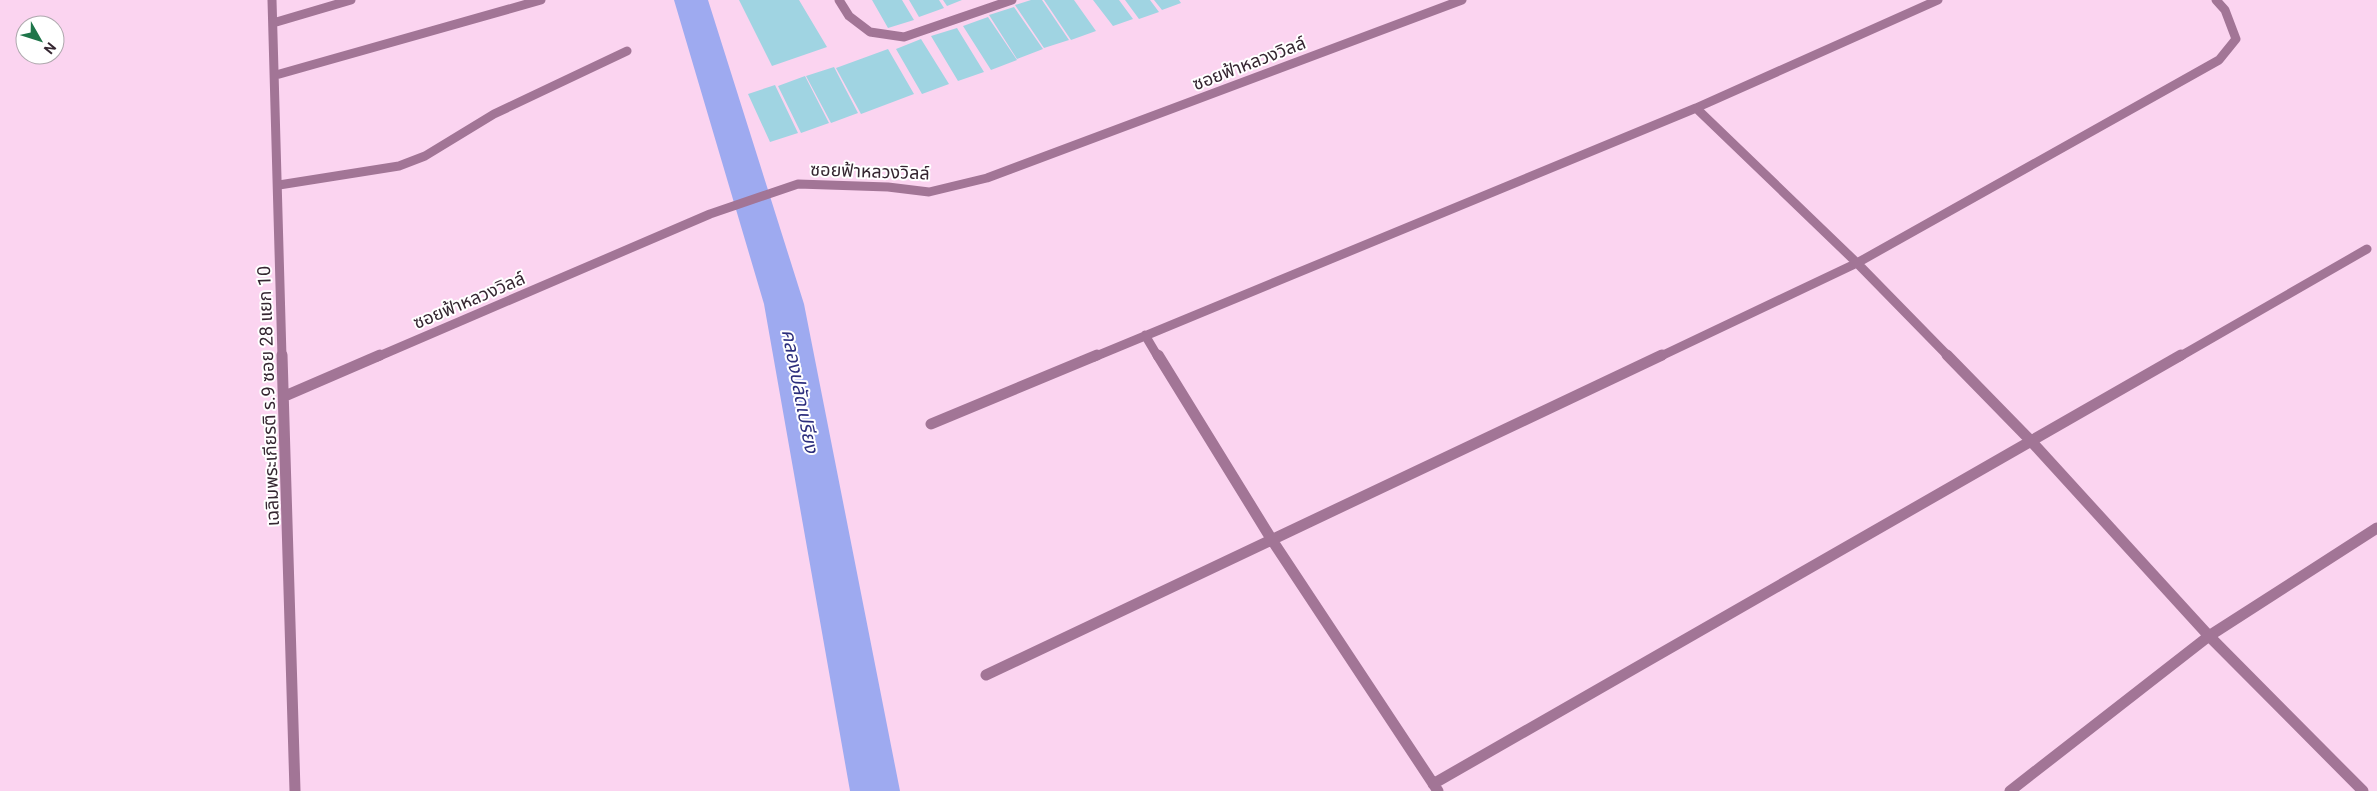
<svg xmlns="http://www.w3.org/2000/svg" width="2377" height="791" font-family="Roboto,'Noto Sans Thai',sans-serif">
	<rect width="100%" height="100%" fill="#fbd4f0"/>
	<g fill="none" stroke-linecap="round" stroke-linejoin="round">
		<path fill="#9eaaf0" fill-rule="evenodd" d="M674 0H708L804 304 900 791H850L764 304Z"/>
	</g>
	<path fill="#a0d4e2" d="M739 0H799L827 47 772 66Z
		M872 0H902L914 20 888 28Z
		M909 0H939L944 8 919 17Z
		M943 0H962L947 6Z
		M1031 0H1042L1069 40 1044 48 1015 5Z
		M1044 0H1074L1096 31 1071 40Z
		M1093 0H1119L1133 19 1113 26Z
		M1125 0H1150L1159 12 1139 19Z
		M1154 0H1179L1181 3 1162 10Z
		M1014 7 1043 49 1017 59 989 15Z
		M988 17 1017 60 991 70 963 26Z
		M957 28 984 72 958 81 931 36Z
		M921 39 949 84 922 94 896 49Z
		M888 49 914 94 861 114 836 68Z
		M834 67 858 113 831 123 806 76Z
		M805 76 829 123 801 133 778 86Z
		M775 85 798 133 770 142 748 94Z"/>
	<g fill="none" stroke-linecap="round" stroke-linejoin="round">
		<path stroke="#a27596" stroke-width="9" d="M279 185 399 166 425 156 494 114 627 51"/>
		<path stroke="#a27596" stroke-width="9" d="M272 0 282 357
			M839 0 849 16 870 32 904 37 1012 0
			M273 23 351 0
			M276 75 541 0
			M1696 108 1857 263 1949 357
			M1145 335 1158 357
			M377 357 710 214 798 184 888 187 929 192 987 178 1462 0
			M1094 357 1696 108 1938 0
			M1659 357 1857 263 2219 60 2236 39 2225 10 2216 0
			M2179 357 2367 249"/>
		<path stroke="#a27596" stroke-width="11" d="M282 355 295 791
			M1158 355 1272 540 1438 791
			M1947 355 2031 441 2209 636 2363 791
			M285 396 380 355
			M931 424 1097 355
			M986 675 1662 355
			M1433 784 2181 355
			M2010 791 2209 636 2377 528"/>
	</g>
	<g text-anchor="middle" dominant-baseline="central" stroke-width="4" stroke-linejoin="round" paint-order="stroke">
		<g font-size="18" fill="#352631" stroke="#fff">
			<text transform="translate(1249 63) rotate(-21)">ซอยฟ้าหลวงวิลล์</text>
			<text transform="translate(870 171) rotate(2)">ซอยฟ้าหลวงวิลล์</text>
			<text transform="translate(469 300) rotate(-23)">ซอยฟ้าหลวงวิลล์</text>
			<text transform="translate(268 396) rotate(-92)">เฉลิมพระเกียรติ ร.9 ซอย 28 แยก 10</text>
		</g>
		<g font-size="19" font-style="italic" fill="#2c2e7d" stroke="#fff">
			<text transform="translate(800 391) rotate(79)">คลองปลัดเปรียง</text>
		</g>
	</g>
	<g transform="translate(40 40) rotate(129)"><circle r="24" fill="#ffffff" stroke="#aea8ad"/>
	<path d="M0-4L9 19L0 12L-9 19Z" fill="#1e7549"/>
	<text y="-8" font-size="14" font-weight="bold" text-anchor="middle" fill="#352631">N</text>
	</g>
</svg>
